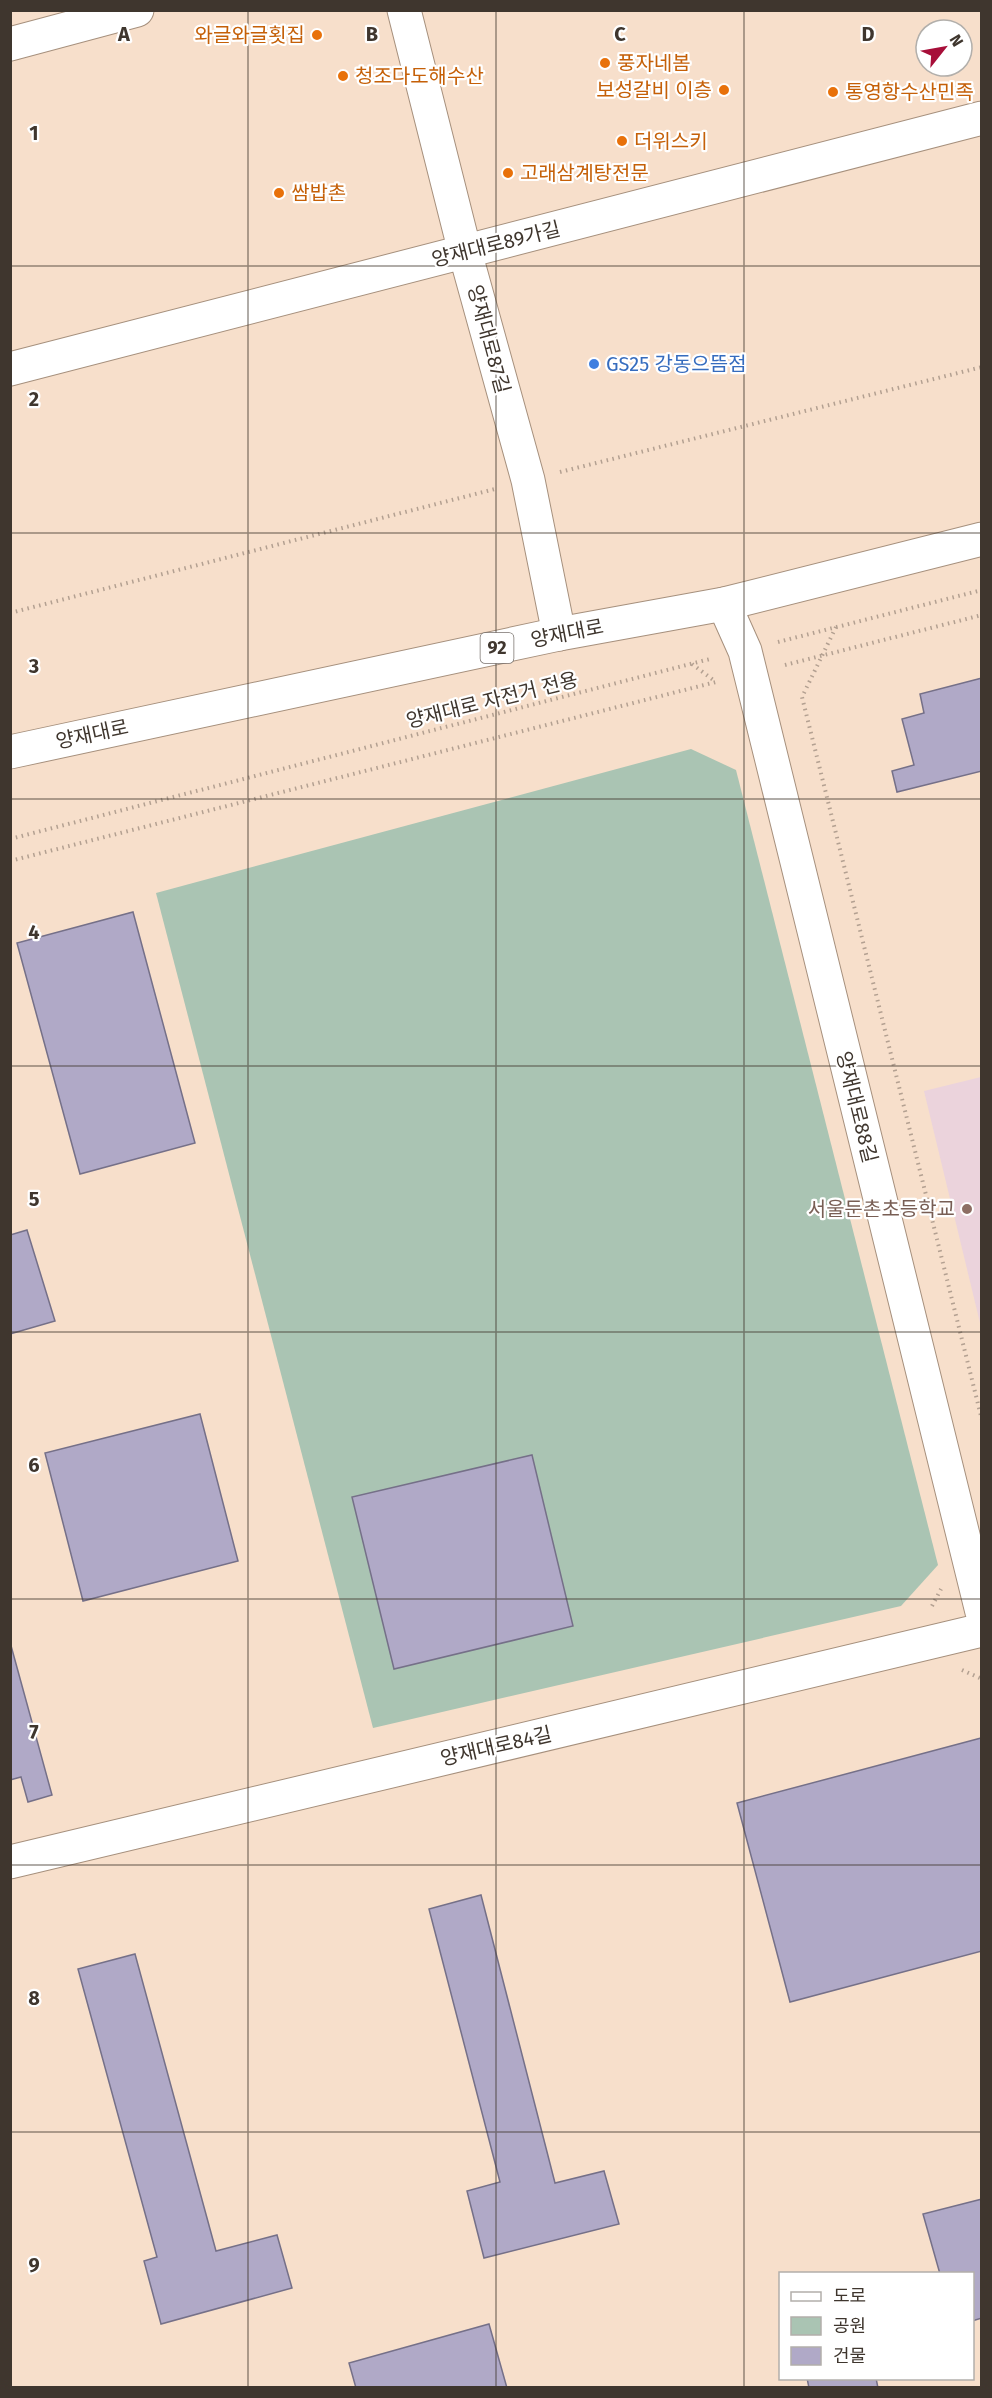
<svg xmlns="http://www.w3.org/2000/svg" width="992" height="2398" font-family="'Fira Sans','Noto Sans KR',sans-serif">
	<rect width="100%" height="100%" fill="#f7dfcb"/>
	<path fill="#ebd3dc" d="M981 1077H982L981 1327 924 1091Z"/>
	<path fill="#aac4b3" d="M691 749 736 770 938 1565 901 1606 373 1728 156 893Z"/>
	<path fill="#b0a9c7" stroke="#757088" stroke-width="1.5" d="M982 678V771L897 792 892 771 914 765 902 719 924 713 920 694Z
		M133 912 195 1143 80 1174 17 943Z
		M27 1230 55 1321 10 1334V1235Z
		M200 1414 238 1561 83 1601 45 1453Z
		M532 1455 573 1626 394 1669 352 1497Z
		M10 1642 52 1795 28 1802 21 1777 10 1780Z
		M981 1738 982 1951 790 2002 737 1803Z
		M481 1895 555 2183 604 2171 619 2224 484 2258 467 2191 500 2182 429 1909Z
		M135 1954 216 2251 277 2235 292 2288 161 2324 144 2261 157 2257 78 1969Z
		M982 2199V2318L972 2321V2274H940L923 2214Z
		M489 2324 507 2388H356L349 2363Z
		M807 2378H876L878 2388H809Z"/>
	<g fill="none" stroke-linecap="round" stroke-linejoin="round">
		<defs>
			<path id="minor" d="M404 10 465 252 528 480 559 634
				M10 44 137 10
				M10 369 982 118
				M724 604 745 651 982 1612
				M10 1862 982 1630"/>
			<path id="major" d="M10 752 559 634 724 604 982 539"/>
		</defs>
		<use href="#minor" stroke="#a6907d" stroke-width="35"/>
		<use href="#major" stroke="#a6907d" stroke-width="35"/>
		<path stroke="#b3a091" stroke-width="4" stroke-dasharray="1.5 4.5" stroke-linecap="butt" d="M560 472 982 367
			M10 613 495 489
			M836 627 802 697 982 1420
			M778 642 982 590
			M692 664 716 682
			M785 665 982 615
			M10 839 710 659
			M10 861 716 682
			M932 1606 941 1589
			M962 1670 982 1679"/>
		<use href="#minor" stroke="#fff" stroke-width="33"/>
		<use href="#major" stroke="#fff" stroke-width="33"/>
	</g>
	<path fill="none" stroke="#3f362e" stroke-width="1.5" stroke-opacity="0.55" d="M248 10V2388M496 10V2388M744 10V2388M10 266H982M10 533H982M10 799H982M10 1066H982M10 1332H982M10 1599H982M10 1865H982M10 2132H982"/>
	<g fill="#e8710a" stroke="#fff" stroke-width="2">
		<circle cx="317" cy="35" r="6"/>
		<circle cx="605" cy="63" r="6"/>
		<circle cx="343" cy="76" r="6"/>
		<circle cx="724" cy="90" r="6"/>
		<circle cx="833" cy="92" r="6"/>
		<circle cx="622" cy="141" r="6"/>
		<circle cx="508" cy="173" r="6"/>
		<circle cx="279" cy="193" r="6"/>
	</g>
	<circle fill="#3f7fe0" stroke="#fff" stroke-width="2" cx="594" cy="364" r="6"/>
	<circle fill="#8d6e63" stroke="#fff" stroke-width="2" cx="967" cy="1209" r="6"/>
	<g text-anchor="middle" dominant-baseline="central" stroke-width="4.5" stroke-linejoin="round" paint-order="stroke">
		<rect fill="#fff" stroke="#79726d" stroke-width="1.5" x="480.5" y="633" width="33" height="30" rx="4.5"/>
		<g font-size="18" font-weight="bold" fill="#3f362e">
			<text x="497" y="648">92</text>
		</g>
		<g font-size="20" fill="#c56008" stroke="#fff" text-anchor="start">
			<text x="305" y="35" text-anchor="end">와글와글횟집</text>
			<text x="617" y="63">풍자네봄</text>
			<text x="355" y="76">청조다도해수산</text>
			<text x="712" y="90" text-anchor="end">보성갈비 이층</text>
			<text x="845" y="92">통영항수산민족</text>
			<text x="634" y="141">더위스키</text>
			<text x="520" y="173">고래삼계탕전문</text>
			<text x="291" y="193">쌈밥촌</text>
		</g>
		<g font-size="20" fill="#3f362e" stroke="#fff">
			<text transform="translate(496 244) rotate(-14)">양재대로89가길</text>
			<text transform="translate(489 339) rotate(75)">양재대로87길</text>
			<text transform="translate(567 633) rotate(-11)">양재대로</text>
			<text transform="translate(492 700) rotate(-14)">양재대로 자전거 전용</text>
			<text transform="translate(92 734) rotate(-12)">양재대로</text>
			<text transform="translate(857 1107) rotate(76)">양재대로88길</text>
			<text transform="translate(496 1746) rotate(-13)">양재대로84길</text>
		</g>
		<g font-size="20" fill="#366cbe" stroke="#fff" text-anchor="start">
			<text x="606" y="364">GS25 강동으뜸점</text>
		</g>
		<g font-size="20" fill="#785e54" stroke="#fff" text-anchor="end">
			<text x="955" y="1209">서울둔촌초등학교</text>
		</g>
	</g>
	<g font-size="20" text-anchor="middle" font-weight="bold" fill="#3f362e" stroke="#fff" stroke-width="4.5" stroke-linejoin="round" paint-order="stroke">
		<text x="124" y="41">A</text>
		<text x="372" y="41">B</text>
		<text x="620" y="41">C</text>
		<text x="868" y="41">D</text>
		<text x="34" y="140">1</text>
		<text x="34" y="406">2</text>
		<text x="34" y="673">3</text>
		<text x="34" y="939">4</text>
		<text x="34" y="1206">5</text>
		<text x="34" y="1472">6</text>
		<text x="34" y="1739">7</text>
		<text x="34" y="2005">8</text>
		<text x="34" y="2272">9</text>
	</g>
	<rect width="992" height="2398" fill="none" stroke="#3f362e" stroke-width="24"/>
	<rect x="779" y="2272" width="195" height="108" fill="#ffffff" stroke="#b2afab" stroke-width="1.5"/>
	<rect x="791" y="2292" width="30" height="9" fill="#ffffff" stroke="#b2afab" stroke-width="1.5"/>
	<text x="833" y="2302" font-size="18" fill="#3f362e">도로</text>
	<rect x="791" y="2317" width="30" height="18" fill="#aac4b3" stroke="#b2afab" stroke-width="1.5"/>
	<text x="833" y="2332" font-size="18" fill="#3f362e">공원</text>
	<rect x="791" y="2347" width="30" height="18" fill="#b0a9c7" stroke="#b2afab" stroke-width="1.5"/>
	<text x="833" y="2362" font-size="18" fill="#3f362e">건물</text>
	<g transform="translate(944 48) rotate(59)"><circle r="28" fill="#ffffff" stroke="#b2afab" stroke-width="1.5"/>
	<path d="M0-4.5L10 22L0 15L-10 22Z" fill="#a70e39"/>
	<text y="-9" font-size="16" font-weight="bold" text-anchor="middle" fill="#3f362e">N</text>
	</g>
</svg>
